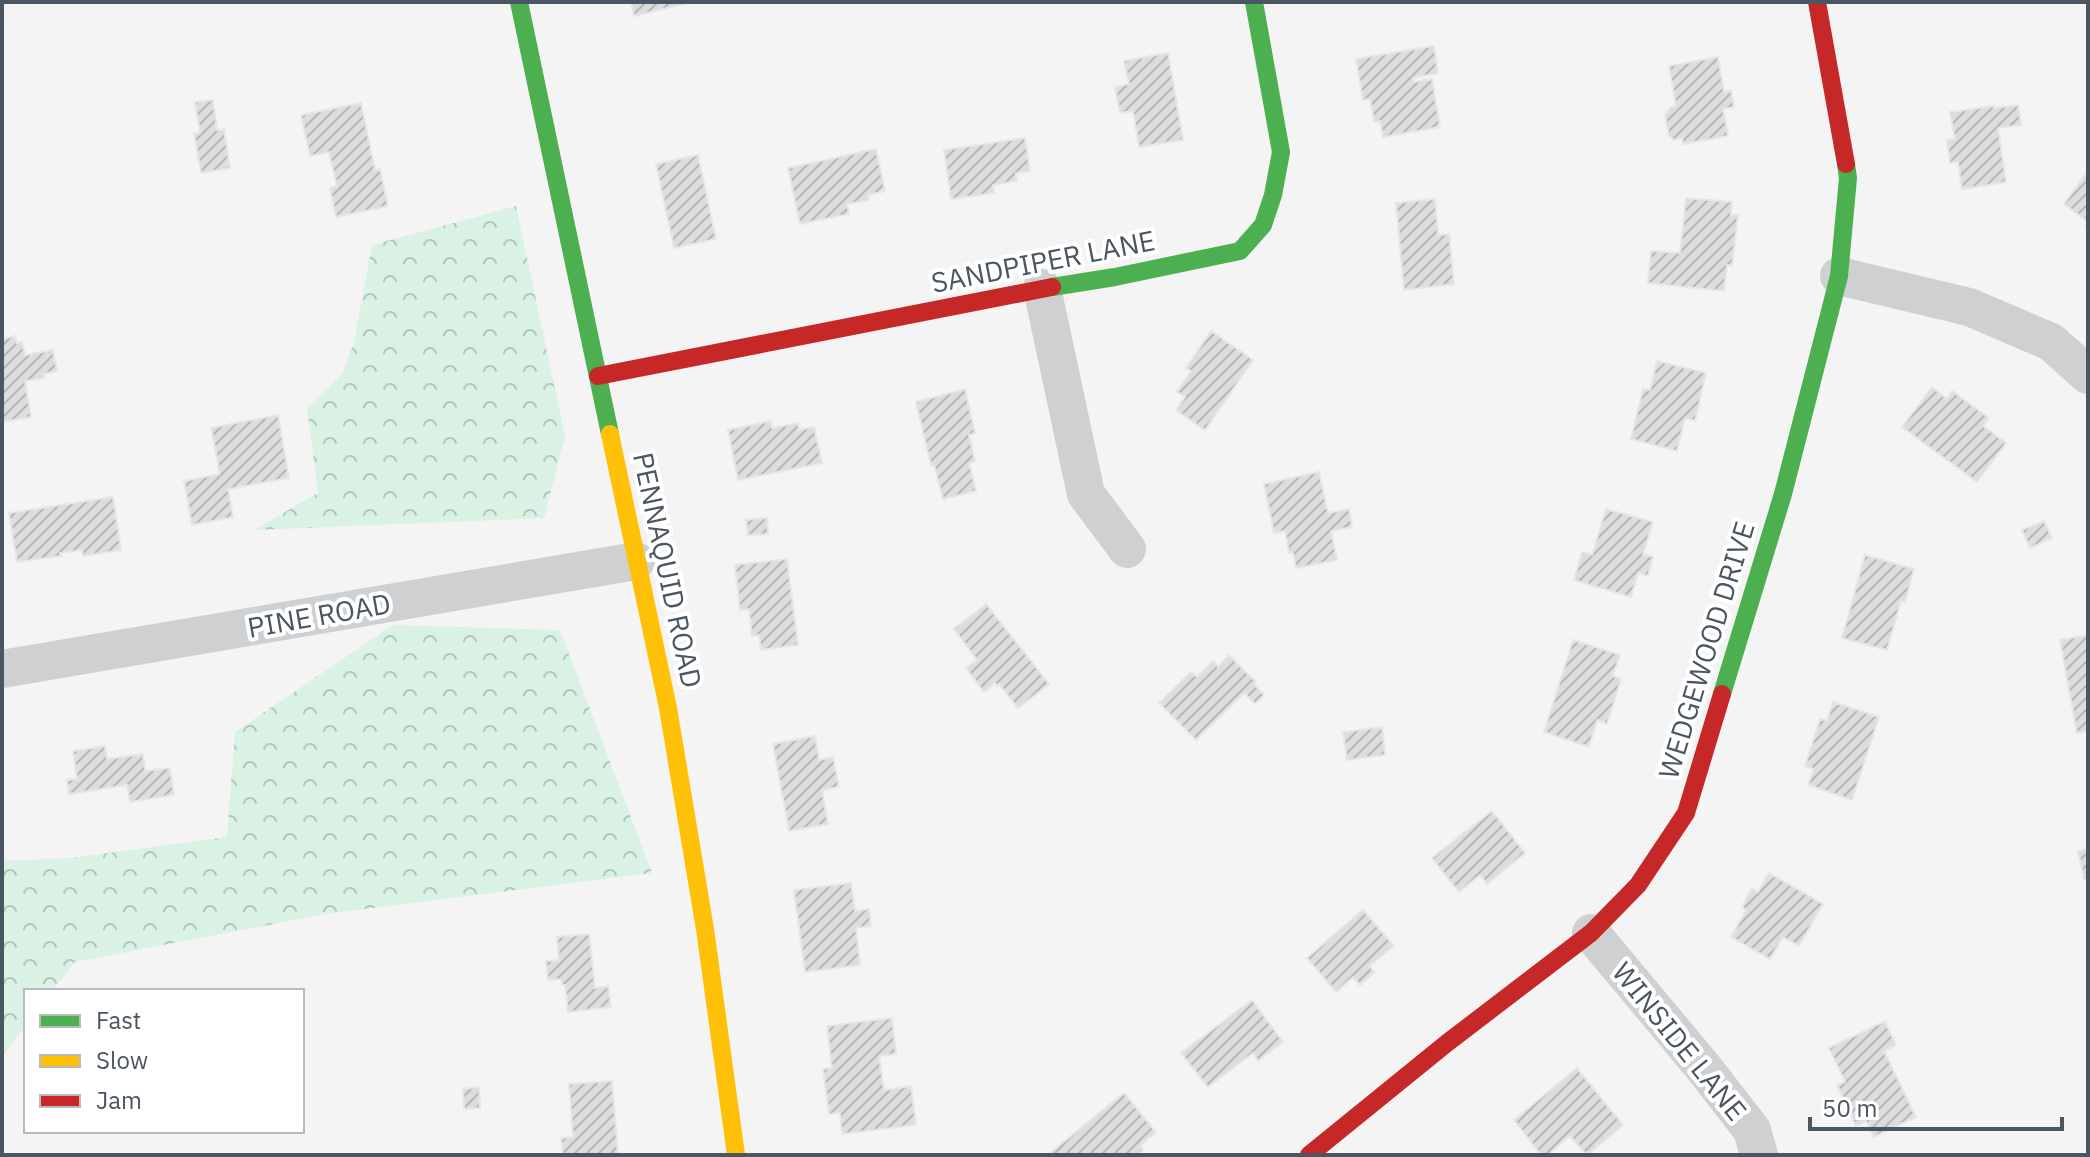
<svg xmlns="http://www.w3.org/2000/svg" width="2090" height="1157" font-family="'IBM Plex Sans',sans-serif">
	<defs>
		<pattern id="forest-crowns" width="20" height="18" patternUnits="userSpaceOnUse" patternTransform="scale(2)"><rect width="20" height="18" fill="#d9f2e3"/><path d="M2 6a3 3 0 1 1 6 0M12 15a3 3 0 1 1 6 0" fill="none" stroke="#b2c7bb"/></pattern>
		<pattern id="building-hatch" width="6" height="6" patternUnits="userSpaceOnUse" patternTransform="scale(2)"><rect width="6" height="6" fill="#ddddde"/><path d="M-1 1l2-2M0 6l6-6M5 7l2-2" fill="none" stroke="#b5b6b7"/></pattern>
	</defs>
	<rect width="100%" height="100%" fill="#f4f4f4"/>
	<path fill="url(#forest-crowns)" d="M516 206 565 436 544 518 254 530 318 493 307 408 342 374 354 342 372 245Z
		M393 625 560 630 652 873 325 914 75 962 52 991H26V1025L2 1056V861L71 858 227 837 235 732Z"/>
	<path fill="url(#building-hatch)" stroke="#e5e6e7" stroke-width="2" d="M631 2H688V3L634 16Z
		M1434 46 1438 73 1413 78 1414 82 1432 79 1440 127 1383 137 1380 121 1374 122 1370 99 1363 100 1356 59Z
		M1168 53 1183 140 1139 147 1133 111 1120 113 1115 87 1129 84 1124 61Z
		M1718 57 1724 92 1731 90 1734 107 1723 109 1728 136 1683 144 1682 138 1674 140 1669 136 1665 115 1671 107 1676 106 1669 66Z
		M213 100 217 130 224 129 230 168 201 173 194 133H200L195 102Z
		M361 103 375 170 380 169 388 206 336 217 330 188 337 186 329 152 310 156 301 115Z
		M2018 105 2021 125 1998 128 2006 182 1962 189 1958 162 1950 163 1947 140 1955 139 1950 112 1994 106V108Z
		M1025 138 1030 171 1016 173 1017 181 993 185 994 193 951 199 944 150Z
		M876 149 885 191 868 195 869 200 847 204 849 214 800 224 788 168Z
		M698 155 716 239 674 248 656 164Z
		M2088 171V228L2085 226 2088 222 2064 204Z
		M1686 198 1732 202 1731 215H1738L1732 266 1727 265 1724 291 1648 283 1651 251 1680 253Z
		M1435 199 1438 235 1449 234 1454 284 1404 290 1396 203Z
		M1211 331 1253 360 1205 430 1176 410 1185 397 1177 392 1191 371 1186 368Z
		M15 336 17 343 22 342 25 355 53 350 57 371 43 374 44 378 25 381 31 417 2 422V339Z
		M1657 361 1706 373 1695 421 1685 418 1677 451 1631 439 1643 389 1650 390Z
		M1932 387 1947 399 1952 391 1989 418 1983 426 2006 443 1977 482 1902 427Z
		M965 389 975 433 969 435 975 461 969 463 976 491 943 499 934 465H931L916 402Z
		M278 415 289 478 228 489 233 517 192 525 184 481 220 474 211 428Z
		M771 421 772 428 798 423 799 430 814 427 822 463 738 480 728 430Z
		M1319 472 1328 513 1349 509 1352 527 1331 531 1337 560 1296 568 1293 552 1289 553 1285 531 1274 533 1264 484Z
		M113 497 121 550 83 556 82 550 60 553 61 556 17 562 9 513Z
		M1606 509 1653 522 1643 554 1653 557 1648 576 1638 573 1631 597 1574 580 1582 552 1592 555Z
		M767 518 768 534 748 535 746 520Z
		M2044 521 2052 538 2030 548 2022 530Z
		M1865 555 1914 569 1905 602 1901 601 1887 650 1842 638Z
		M787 559 798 645 761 650 759 635 752 636 749 609 740 610 735 565Z
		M986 604 1049 684 1018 708 999 684 997 686 995 683 984 692 966 668 977 660 954 629Z
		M2088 635V731L2077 733 2060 640Z
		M1573 640 1620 655 1613 676 1621 679 1607 724 1597 720 1589 747 1544 732Z
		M1229 655 1256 682 1254 684 1264 695 1255 704 1244 693 1196 740 1159 703 1191 672 1197 677 1213 661 1218 667Z
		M1833 702 1879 717 1852 800 1808 785 1814 769 1805 766 1820 719 1827 721Z
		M1382 727 1385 755 1347 760 1343 732Z
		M815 736 819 760 833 757 839 787 822 790 828 824 789 831 773 744Z
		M105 746 107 759 143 754 145 771 170 768 174 795 130 802 127 785 69 794 67 780 77 779 73 751Z
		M1492 811 1525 853 1487 884 1480 875 1459 892 1432 858Z
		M2088 849V879H2084L2078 851Z
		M1769 873 1823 904 1799 946 1783 937 1770 959 1731 937 1746 910 1742 907 1752 888 1758 892Z
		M851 883 855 911 869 909 871 926 856 928 860 965 805 972 794 890Z
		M1363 910 1394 946 1369 966 1375 972 1360 985 1353 977 1336 992 1307 958Z
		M589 934 595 988 608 986 611 1007 568 1012 565 985H562L561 979 548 980 546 961 559 960 557 937Z
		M1252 1000 1283 1042 1258 1061 1253 1053 1208 1087 1181 1053Z
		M892 1018 896 1054 879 1056 884 1090 911 1086 916 1125 842 1134 840 1113 829 1114 823 1069 832 1068 827 1026Z
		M1885 1021 1896 1045 1884 1051 1916 1117 1874 1137 1866 1121 1856 1126 1837 1085 1845 1082 1829 1048Z
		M1577 1068 1623 1125 1587 1155 1570 1136 1548 1155H1541L1514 1120Z
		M612 1081 618 1155H563L561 1138 573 1137 569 1084Z
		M479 1087 480 1108 464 1109 463 1089Z
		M1124 1093 1156 1132 1140 1146 1143 1150 1137 1155H1051L1050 1153Z"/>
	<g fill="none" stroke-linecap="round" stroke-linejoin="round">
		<path stroke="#ced0d2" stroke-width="38" d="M1839 276 1969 307 2051 342 2088 375
			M1042 288 1086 494 1127 549
			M2 669 636 561
			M1591 933 1703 1067 1752 1130 1759 1155"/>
		<path stroke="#4caf50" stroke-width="18" d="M519 2 610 434
			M1052 287 1115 277 1240 251 1263 225 1273 195 1281 152 1254 2
			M1722 694 1783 494 1839 276 1848 178 1846 164"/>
		<path stroke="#ffc107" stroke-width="18" d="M610 434 668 708 705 929 736 1155"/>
		<path stroke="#c62828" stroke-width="18" d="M1817 2 1846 164
			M598 376 1052 287
			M1309 1155 1447 1043 1591 933 1638 885 1686 813 1722 694"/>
	</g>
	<g text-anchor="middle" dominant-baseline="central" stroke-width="8" stroke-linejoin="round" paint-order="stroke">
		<g font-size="28" fill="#4a5661" stroke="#fff">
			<text transform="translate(1043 261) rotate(-11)">SANDPIPER LANE</text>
			<text transform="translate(668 570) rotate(78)">PENNAQUID ROAD</text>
			<text transform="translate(319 615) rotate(-10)">PINE ROAD</text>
			<text transform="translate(1706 650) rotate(-73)">WEDGEWOOD DRIVE</text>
			<text transform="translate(1680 1041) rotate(51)">WINSIDE LANE</text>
		</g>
	</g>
	<rect width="2090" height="1157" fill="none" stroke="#4a5661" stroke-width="8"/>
	<rect x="24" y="989" width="280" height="144" fill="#ffffff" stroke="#b7bbc0" stroke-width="2"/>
	<rect x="40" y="1015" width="40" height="12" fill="#4caf50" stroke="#b7bbc0" stroke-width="2"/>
	<text x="96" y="1029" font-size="24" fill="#4a5661">Fast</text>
	<rect x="40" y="1055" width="40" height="12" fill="#ffc107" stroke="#b7bbc0" stroke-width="2"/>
	<text x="96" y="1069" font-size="24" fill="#4a5661">Slow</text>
	<rect x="40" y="1095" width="40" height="12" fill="#c62828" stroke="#b7bbc0" stroke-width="2"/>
	<text x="96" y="1109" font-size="24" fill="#4a5661">Jam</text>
	<path d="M1810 1117v12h252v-12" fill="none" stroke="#4a5661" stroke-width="4"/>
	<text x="1822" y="1117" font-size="24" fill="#4a5661" stroke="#ffffff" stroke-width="6" paint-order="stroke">50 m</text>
</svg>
